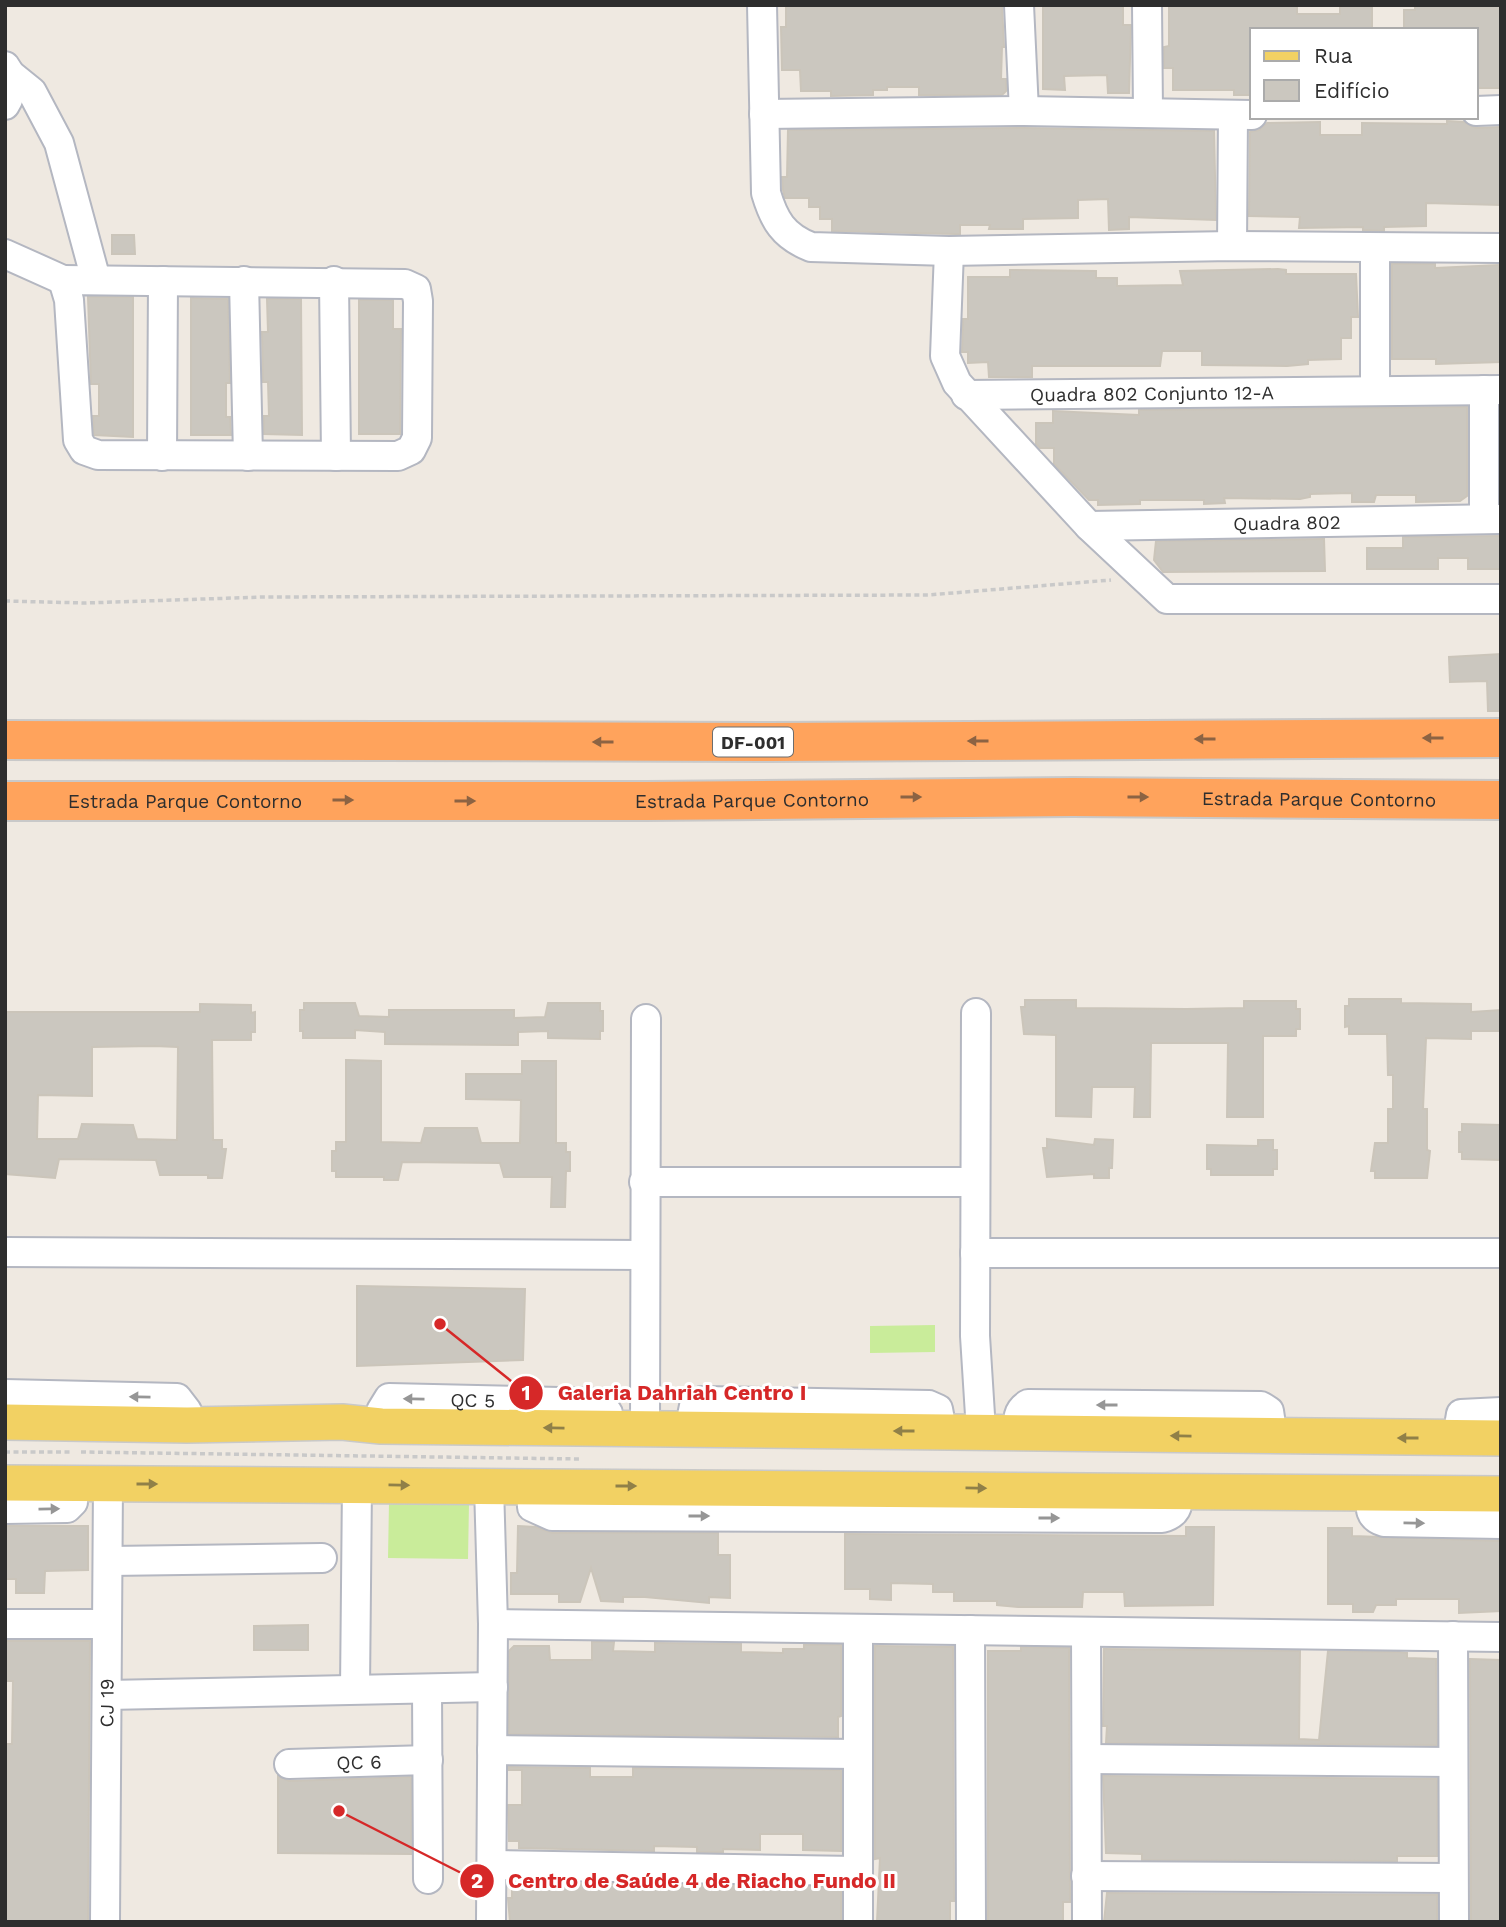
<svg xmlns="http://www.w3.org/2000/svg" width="1506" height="1927" font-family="'Work Sans',sans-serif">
	<rect width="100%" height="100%" fill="#efe9e1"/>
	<path fill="#c9ec9a" d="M935 1325V1352L870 1353V1326Z
		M389 1502 469 1503 468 1559 388 1558Z"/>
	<path fill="#cbc7bf" stroke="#cbc5ba" stroke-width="2" fill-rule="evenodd" d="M786 5H1002L1004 47H1002L1001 79H1006V91L1002 95H919V87H887V90H873V95L831 96V91H801L800 70H782L781 27H786Z
		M1043 5H1123V25H1131L1129 93H1108L1107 75 1064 76 1065 90 1043 89Z
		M1169 5H1297V14H1340V5L1372 6V30H1252V95H1234V90H1173V68H1164V47L1169 46Z
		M1415 5H1501V88H1476V30H1404V10H1415Z
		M1447 121 1464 122 1476 128 1501 127V205L1426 203V226L1384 227V231L1363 230V227L1299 228 1300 217 1249 216 1250 132 1259 130 1267 123 1320 122V135H1362V123L1447 124Z
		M1024 128 1214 131 1216 220 1129 217V229L1109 230 1108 199 1078 200V218L1023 219V229H989L990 225H960V234H955L832 231V219H820V207H809V198H785L783 190 782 177H787L788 130Z
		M112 235H134L135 254H112Z
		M1392 264H1435V268L1499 265 1501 362 1436 364V359H1392Z
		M1278 269 1286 270V274H1356L1358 317H1351V338H1341V359L1308 360V364L1287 366 1202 365V351H1162L1160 366H1032V377H989L988 362 968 363V352H962L963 319H968V277H1010V270L1096 271V278H1117V286L1183 285 1180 271Z
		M88 297H133V437L94 435 93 416H99V384H91Z
		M191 298 228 299 230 383H226V417H230L231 435H191Z
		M267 299H301L302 435 264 434V416H269L268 382H263L262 332H268Z
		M359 300H393V329H401L400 434H359Z
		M1467 407V496L1460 501 1416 502V495H1376L1374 502H1352V493L1310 494V497L1300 499 1224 498 1225 503 1204 504V500H1140V504L1098 505V500H1089L1054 464V448H1040L1036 444V423H1053V411L1139 415V410Z
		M1501 536V569H1468V558H1438V569H1367V548H1403V537Z
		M1324 539 1325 571 1163 572 1154 560 1156 541Z
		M1501 654V711H1488L1487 681 1450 682 1449 657Z
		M1349 999H1401V1003L1471 1004V1012L1501 1010V1031H1471V1039L1426 1038 1423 1109H1427V1150L1430 1151 1427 1178H1375V1171H1371L1375 1143H1388V1109H1393V1075H1388L1387 1034H1349V1026L1345 1027V1006H1349Z
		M1025 1000H1076V1008L1186 1009 1244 1008V1001H1296V1009H1300V1029H1296V1036H1263V1117H1227L1228 1043H1151L1150 1117H1134L1135 1087H1092L1091 1117 1056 1116V1035L1024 1034 1021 1007H1025Z
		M304 1003H355L359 1016 389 1017V1010H514V1018L545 1017 548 1003H600V1011H603V1031H600V1039L548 1038V1031L518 1032V1045L385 1044V1032L355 1030V1038H303V1031H300V1010H304Z
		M200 1004 251 1005V1013L255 1012V1032H251V1040H212L213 1140H222V1149H226L222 1178H208V1175H160L156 1160 59 1159 55 1178 5 1174V1012H200ZM154 1046 178 1047 177 1140 137 1139 133 1125 82 1124 78 1139H37L38 1095 92 1096V1047Z
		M346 1060 381 1061V1142L421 1143 425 1128H477L481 1143H520L521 1100 466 1099V1074H522V1061H556V1143H566V1152H570V1171H566L565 1207H551L552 1177H504L500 1163 402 1162 398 1180H384V1177H336V1171H332V1151H336V1142H346Z
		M1462 1124 1501 1125V1160L1462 1159V1152H1459V1132H1462Z
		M1047 1139 1094 1145 1095 1139 1113 1140 1112 1168H1109V1178H1094V1174L1047 1177 1043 1148H1047Z
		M1258 1140H1273V1150H1277V1169H1273V1175H1211V1169H1207V1145L1258 1146Z
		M357 1286 525 1289 523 1360 357 1366Z
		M5 1526H88V1570L45 1571 44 1593H16V1579H5Z
		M518 1526 536 1527 552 1533H718V1555H730V1598L709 1597V1603L645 1597H623V1602L601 1601 591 1568 580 1602H559V1594H511V1573H517Z
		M1186 1527H1214L1213 1605 1125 1606 1124 1592H1083L1082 1607H1018L997 1605V1601H954V1592H933V1584L891 1583V1600L870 1599V1589H845V1534L1186 1536Z
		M1328 1528H1352V1536L1501 1541V1611L1459 1613V1599H1396V1605H1376L1373 1612H1353V1604H1328Z
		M308 1625V1650H254V1626Z
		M5 1641H90L88 1922H5V1744H12L13 1681H5Z
		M592 1642H614L613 1651 655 1652V1643L741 1644V1652L783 1653V1649H804V1645H841V1716L838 1717V1737L509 1734V1651L514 1646H549L550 1660H592Z
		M875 1646 953 1647 954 1901H950V1922H877L880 1858 875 1859Z
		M1021 1647 1069 1648 1070 1902H1063V1922H988V1651H1021Z
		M1104 1649 1300 1651 1299 1739 1319 1740 1328 1651 1399 1652 1407 1653V1658L1436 1659 1437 1745 1106 1743 1107 1726H1103Z
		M1470 1659 1501 1660V1922H1471Z
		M509 1767 590 1768V1777H633V1768L841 1770V1851L803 1850V1834H760V1850L723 1849V1852H697V1847L654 1846V1851L519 1848V1841H509L508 1805H522V1770H509Z
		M278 1776 289 1781 411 1777V1854L278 1853Z
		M1103 1776 1437 1779V1856H1397V1861L1142 1860V1854L1106 1853Z
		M512 1882 841 1887V1922H510L508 1898H512Z
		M1107 1893 1437 1895V1922H1104Z"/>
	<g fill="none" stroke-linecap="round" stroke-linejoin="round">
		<defs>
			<g id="minor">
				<path d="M762 5 766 193C774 220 783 236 811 247L949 251 1232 246 1501 248"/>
				<path d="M1019 5 1024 111"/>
				<path d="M1147 5 1148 112"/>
				<path d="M5 66C14 78 13 92 5 105"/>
				<path d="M11 75 32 92 59 143 96 280"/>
				<path d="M1476 111 1501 110"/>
				<path d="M764 114 1024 111 1252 115"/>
				<path d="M1232 246 1233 115"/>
				<path d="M1375 248V390"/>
				<path d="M949 251 945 356 957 383 1089 526 1167 599H1501"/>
				<path d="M5 254 63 280"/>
				<path d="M63 280 405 284 416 289 418 301 417 438 411 450 398 456 98 455 84 450 78 440 69 300Z"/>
				<path d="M244 281 248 456"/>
				<path d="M334 281 336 456"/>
				<path id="s1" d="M966 395 1501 390"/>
				<path d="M162 456 163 281"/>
				<path d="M1484 519V390"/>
				<path id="s2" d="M1089 526 1501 519"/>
				<path d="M976 1013 975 1336 981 1431"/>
				<path d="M644 1182H974"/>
				<path d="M5 1252 643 1255"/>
				<path d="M975 1253H1501"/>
				<path d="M5 1394 177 1398 187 1411V1425"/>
				<path id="s3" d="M381 1426V1411L389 1398 600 1403 608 1413 609 1428"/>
				<path d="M645 1428 646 1019"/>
				<path d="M689 1430 694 1406 702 1401 929 1405 938 1409 942 1430"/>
				<path d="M1020 1433C1018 1419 1016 1412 1028 1404L1261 1406 1269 1411 1273 1438"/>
				<path d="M1457 1438 1461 1414 1501 1412"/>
				<path d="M489 1486 493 1624 491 1922"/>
				<path d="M531 1486 532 1507 552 1516 1162 1518C1178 1514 1178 1505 1180 1490"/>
				<path d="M1371 1492C1370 1507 1368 1517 1384 1522L1501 1524"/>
				<path d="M5 1509 67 1508 73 1502V1484"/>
				<path d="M110 1561 322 1558"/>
				<path d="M5 1624H107"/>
				<path d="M493 1624 1501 1637"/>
				<path d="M970 1630 971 1922"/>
				<path d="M1086 1632 1087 1922"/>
				<path d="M1453 1636 1454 1922"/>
				<path d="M355 1689 357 1484"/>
				<path d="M427 1689 428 1879"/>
				<path d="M107 1695 493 1687"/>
				<path d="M492 1750 858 1754"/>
				<path d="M1087 1759 1452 1762"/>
				<path id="s4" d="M289 1764 428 1760"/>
				<path d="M492 1865 856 1871"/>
				<path d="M1086 1876 1453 1878"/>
				<path id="s5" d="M105 1922 108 1484"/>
				<path d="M858 1922V1630"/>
			</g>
			<path id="major" d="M5 1422 187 1425 342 1422 381 1426 1501 1438
				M5 1483 1501 1494"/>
			<g id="highway">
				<path d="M5 740 770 742 1501 738"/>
				<path id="s6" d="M5 801H647L1073 797 1501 800"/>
			</g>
		</defs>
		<use href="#minor" stroke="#b4b7c1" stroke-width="32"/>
		<use href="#major" stroke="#c9c9c9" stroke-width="38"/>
		<use href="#highway" stroke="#c9c9c9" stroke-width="42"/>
		<path stroke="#c9c9c9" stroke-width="3.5" stroke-dasharray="5 3.5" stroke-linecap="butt" d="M5 601 86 603 263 597 928 595 1111 580
			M5 1452H73
			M81 1452 581 1459"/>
		<use href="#minor" stroke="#fff" stroke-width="28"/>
		<use href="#major" stroke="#f2d163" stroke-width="35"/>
		<use href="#highway" stroke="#ffa35c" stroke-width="38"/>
	</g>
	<defs><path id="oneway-solid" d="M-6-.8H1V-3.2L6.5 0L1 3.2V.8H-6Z" transform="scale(1.75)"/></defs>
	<g fill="#8c6343">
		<use href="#oneway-solid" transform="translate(1433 738) rotate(180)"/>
		<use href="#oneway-solid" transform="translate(1205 739) rotate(180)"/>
		<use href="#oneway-solid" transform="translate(978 741) rotate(180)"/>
		<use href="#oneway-solid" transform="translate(603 742) rotate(-180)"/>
		<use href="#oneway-solid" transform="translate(911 797)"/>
		<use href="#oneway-solid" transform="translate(1138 797)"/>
		<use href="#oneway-solid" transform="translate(343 800)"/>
		<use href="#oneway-solid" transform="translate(465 801)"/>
	</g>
	<g fill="#969696">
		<use href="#oneway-solid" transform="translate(140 1397) rotate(-179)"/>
		<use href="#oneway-solid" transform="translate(414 1399) rotate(-179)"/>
		<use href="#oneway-solid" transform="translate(1107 1405) rotate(-180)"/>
		<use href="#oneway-solid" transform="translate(49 1509) rotate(-1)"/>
		<use href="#oneway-solid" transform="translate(699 1516)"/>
		<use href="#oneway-solid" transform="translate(1049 1518)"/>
		<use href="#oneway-solid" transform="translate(1414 1523) rotate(1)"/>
	</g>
	<g fill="#908048">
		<use href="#oneway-solid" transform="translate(554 1428) rotate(-179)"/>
		<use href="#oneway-solid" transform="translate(904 1431) rotate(180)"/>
		<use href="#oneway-solid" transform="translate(1181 1436) rotate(-179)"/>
		<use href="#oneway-solid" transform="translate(1408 1438) rotate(-180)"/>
		<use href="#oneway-solid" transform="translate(147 1484)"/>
		<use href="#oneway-solid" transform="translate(399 1485) rotate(1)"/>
		<use href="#oneway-solid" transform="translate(626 1486)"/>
		<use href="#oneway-solid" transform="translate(976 1488) rotate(1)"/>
	</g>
	<g text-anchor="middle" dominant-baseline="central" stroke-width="6" stroke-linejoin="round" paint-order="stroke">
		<rect fill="#fff" stroke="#6d6d6d" stroke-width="2" x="713" y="727.5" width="80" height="29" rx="5"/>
		<g font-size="18" font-weight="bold" fill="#2e2e2e">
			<text x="753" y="742">DF-001</text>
		</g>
		<g font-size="19" fill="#2e2e2e" stroke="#fff">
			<text stroke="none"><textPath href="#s1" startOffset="186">Quadra 802 Conjunto 12-A</textPath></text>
			<text stroke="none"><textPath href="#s2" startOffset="198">Quadra 802</textPath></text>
			<text stroke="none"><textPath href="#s6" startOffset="1314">Estrada Parque Contorno</textPath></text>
			<text stroke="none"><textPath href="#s6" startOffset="747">Estrada Parque Contorno</textPath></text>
			<text stroke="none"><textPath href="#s6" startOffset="180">Estrada Parque Contorno</textPath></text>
			<text stroke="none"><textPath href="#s3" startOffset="114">QC 5</textPath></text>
			<text stroke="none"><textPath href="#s5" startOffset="219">CJ 19</textPath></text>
			<text stroke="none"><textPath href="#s4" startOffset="70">QC 6</textPath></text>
		</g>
	</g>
	<path fill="none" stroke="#d62828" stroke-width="2.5" d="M440 1324L526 1393M339 1811L477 1881"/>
	<g fill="#d62828" stroke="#fff" stroke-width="2.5">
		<circle cx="440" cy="1324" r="7"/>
		<circle cx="339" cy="1811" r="7"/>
		<circle cx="526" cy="1393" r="18"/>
		<circle cx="477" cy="1881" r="18"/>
	</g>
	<g font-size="21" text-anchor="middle" font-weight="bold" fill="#fff">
		<text x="526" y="1400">1</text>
		<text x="477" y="1888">2</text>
	</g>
	<g font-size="21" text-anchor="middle" font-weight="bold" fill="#d62828" stroke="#fff" stroke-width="6" stroke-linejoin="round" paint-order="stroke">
		<text x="682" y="1400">Galeria Dahriah Centro I</text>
		<text x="702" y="1888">Centro de Saúde 4 de Riacho Fundo II</text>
	</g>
	<rect width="1506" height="1927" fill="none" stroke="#2e2e2e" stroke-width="14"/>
	<rect x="1250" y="28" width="228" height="91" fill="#ffffff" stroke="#ababab" stroke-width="2"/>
	<rect x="1264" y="51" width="35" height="10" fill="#f2d163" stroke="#ababab" stroke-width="2"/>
	<text x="1314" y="63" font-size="21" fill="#2e2e2e">Rua</text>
	<rect x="1264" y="80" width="35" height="21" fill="#cbc7bf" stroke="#ababab" stroke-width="2"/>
	<text x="1314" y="98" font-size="21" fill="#2e2e2e">Edifício</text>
</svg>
